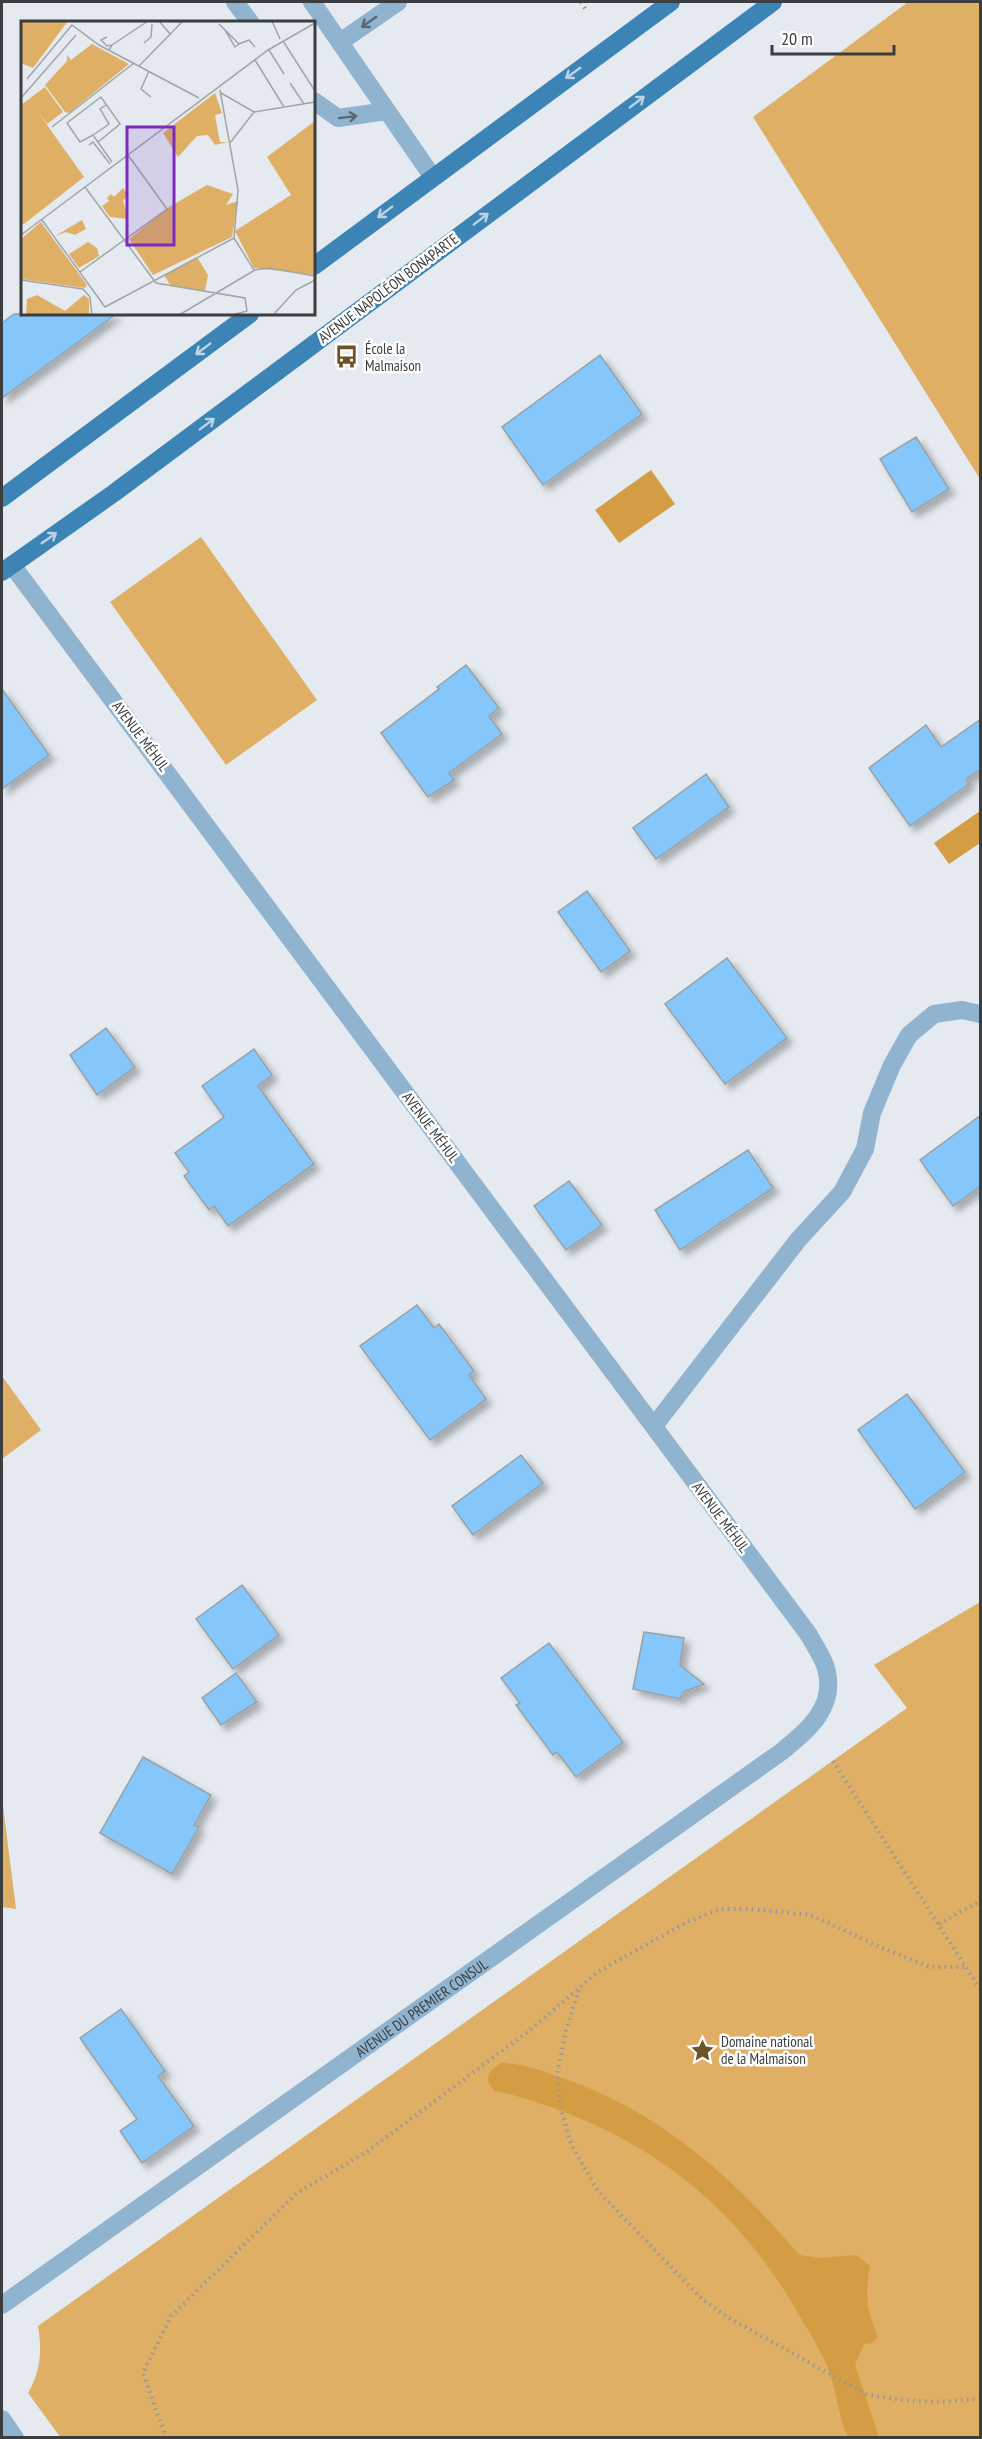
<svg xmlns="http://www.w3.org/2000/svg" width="982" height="2439" font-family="'PT Sans Narrow',sans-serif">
	<defs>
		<filter id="shadow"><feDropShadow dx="5.5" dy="5.5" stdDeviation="3" flood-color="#0004"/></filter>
	</defs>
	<rect width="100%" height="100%" fill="#e4eaef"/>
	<path fill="#dfaf66" d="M908 2H980V479L753 117Z
		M201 537 317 700 226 765 110 602Z
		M2 1376 41 1430 2 1459Z
		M980 1602V2437L61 2438 28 2393C41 2371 42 2350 38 2326L907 1708 874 1665Z
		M2 1798 16 1909 2 1907Z"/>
	<path fill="#d49d44" d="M651 470 675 504 619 543 595 510Z
		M980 811V843L949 864 934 843Z
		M502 2063C524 2063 548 2073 568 2080 664 2115 734 2178 799 2255L820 2258 856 2255 870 2266C865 2298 866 2307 878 2337L873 2343 864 2344 855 2365 879 2437H848C837 2415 837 2390 828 2368 819 2347 806 2327 795 2308 737 2209 659 2146 551 2107 533 2101 513 2094 495 2091 482 2080 489 2069 502 2063Z"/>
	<path fill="#85c7fa" stroke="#9aa0a4" stroke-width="1.5" filter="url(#shadow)" d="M14 314H116L2 398V323Z
		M600 355 642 414 543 485 502 427Z
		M916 437 949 489 912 512 880 459Z
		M466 665 499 708 489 716 502 734 449 773 454 780 428 797 381 733 439 689 437 687Z
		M2 689 49 755 2 789Z
		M981 719V769L966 779 969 784 910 826 869 768 926 725 941 747Z
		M706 774 729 807 656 859 633 828Z
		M587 891 630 951 601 972 558 912Z
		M727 958 787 1038 725 1084 665 1004Z
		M106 1028 135 1067 97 1095 70 1055Z
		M254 1049 272 1075 258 1086 314 1164 228 1226 214 1206 209 1210 184 1176 189 1172 175 1153 224 1117 202 1086Z
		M981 1115V1186L953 1206 920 1160Z
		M748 1150 773 1188 680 1250 655 1210Z
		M569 1181 602 1225 566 1250 534 1206Z
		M417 1305 434 1328 439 1324 474 1371 469 1375 486 1399 430 1440 360 1346Z
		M907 1394 965 1472 915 1509 858 1430Z
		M521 1455 543 1483 473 1535 452 1506Z
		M242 1585 279 1635 233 1669 196 1619Z
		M644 1632 684 1638 680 1665 704 1684 683 1692 680 1699 633 1689Z
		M549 1643 623 1742 576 1777 557 1752 553 1755 516 1705 520 1703 501 1678Z
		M236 1673 257 1702 221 1725 202 1698Z
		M143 1757 211 1795 194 1825 199 1827 172 1874 100 1833Z
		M121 2009 165 2071 158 2076 194 2126 142 2163 120 2131 137 2119 80 2038Z"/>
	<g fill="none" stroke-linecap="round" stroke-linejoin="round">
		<path stroke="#94989b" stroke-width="4" stroke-dasharray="1.5 4.5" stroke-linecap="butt" d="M581 2 586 10
			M833 1761 980 1989
			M939 1924 980 1901
			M579 1990 566 2030 557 2075 561 2110 572 2146 598 2191 702 2299 729 2318 866 2394C904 2402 942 2404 980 2398
			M166 2438 143 2373 171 2316 297 2193 368 2151 530 2030 599 1971 687 1922 721 1909H750L811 1915 880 1947 930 1967H966"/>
		<g stroke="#90b3cf" stroke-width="18">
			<path d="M235 2 250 22"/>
			<path d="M312 2 432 176"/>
			<path d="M340 42 398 2"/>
			<path d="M314 101 338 118 387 111"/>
			<path d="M654 1426 798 1240 842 1192 865 1149 872 1113 892 1065 909 1035 934 1014 962 1010 980 1014"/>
			<path id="s1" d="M2 2305 781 1752C808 1730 837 1707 826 1668 823 1657 814 1645 809 1635L12 565"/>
			<path d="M2 2419 15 2438"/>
		</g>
		<path stroke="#3c83b6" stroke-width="18" d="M314 266 671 2
			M2 498 250 314
			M2 572 114 493 773 2"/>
	</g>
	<defs><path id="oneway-shaft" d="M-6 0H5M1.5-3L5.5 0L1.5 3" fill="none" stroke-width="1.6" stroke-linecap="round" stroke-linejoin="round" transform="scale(1.5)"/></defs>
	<g stroke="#596671">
		<use href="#oneway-shaft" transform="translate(369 22) rotate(145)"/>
		<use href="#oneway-shaft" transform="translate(348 117) rotate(-7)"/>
	</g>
	<g stroke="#bbd4e5">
		<use href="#oneway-shaft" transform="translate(573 73) rotate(144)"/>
		<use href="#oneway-shaft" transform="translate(637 102) rotate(-37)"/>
		<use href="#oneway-shaft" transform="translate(385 212) rotate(143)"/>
		<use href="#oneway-shaft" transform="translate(481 219) rotate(-37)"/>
		<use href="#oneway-shaft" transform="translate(203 349) rotate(143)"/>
		<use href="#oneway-shaft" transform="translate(207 424) rotate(-37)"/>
		<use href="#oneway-shaft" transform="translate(49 538) rotate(-35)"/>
	</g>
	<defs>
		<symbol id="bus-bare" viewBox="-9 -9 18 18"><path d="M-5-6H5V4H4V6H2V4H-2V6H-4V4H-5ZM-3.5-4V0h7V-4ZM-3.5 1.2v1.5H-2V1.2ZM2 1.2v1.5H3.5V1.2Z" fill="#6f5226" stroke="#fff" stroke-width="2.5" paint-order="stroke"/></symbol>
		<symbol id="sight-bare" viewBox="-9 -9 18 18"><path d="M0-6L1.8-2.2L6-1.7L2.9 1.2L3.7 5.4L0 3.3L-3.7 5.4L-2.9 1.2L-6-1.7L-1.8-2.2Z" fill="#6f5226" stroke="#fff" stroke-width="2.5" paint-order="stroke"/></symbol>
	</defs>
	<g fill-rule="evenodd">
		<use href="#bus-bare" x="330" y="340" width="33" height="33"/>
		<use href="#sight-bare" x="686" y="2034" width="33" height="33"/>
	</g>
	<g text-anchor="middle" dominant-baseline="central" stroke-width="5" stroke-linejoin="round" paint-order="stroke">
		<g font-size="15" fill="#3b3d3f" stroke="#fff">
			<text transform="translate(388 288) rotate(-37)">AVENUE NAPOLÉON BONAPARTE</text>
			<text transform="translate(141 736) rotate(53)">AVENUE MÉHUL</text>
			<text transform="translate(431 1127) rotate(53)">AVENUE MÉHUL</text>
			<text transform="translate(721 1517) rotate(53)">AVENUE MÉHUL</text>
			<text stroke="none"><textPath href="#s1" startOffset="514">AVENUE DU PREMIER CONSUL</textPath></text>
		</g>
		<g font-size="15" fill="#3b3d3f" stroke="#fff" text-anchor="start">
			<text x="365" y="348">École la<tspan x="365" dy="17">Malmaison</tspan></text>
			<text x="721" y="2041">Domaine national<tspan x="721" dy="17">de la Malmaison</tspan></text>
		</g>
	</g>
	<g transform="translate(21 21)">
		<rect width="294" height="294" fill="#e4eaef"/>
		<path d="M0 0H47L12 47 0 42ZM71 23 108 43 48 92 44 91 24 64 46 40V34L50 39ZM24 66 42 91 26 103 14 87 63 156 3 203 0 202V84ZM194 72 201 92 194 94 199 121H207L194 124 187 114 176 115 157 136 142 112ZM294 100V254L233 247 214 210 270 174 246 136ZM186 164 212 173 205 184 217 180 211 216 132 254 108 218 148 186ZM102 167 108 175 102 179 107 198 89 196 81 185 88 180 86 177 90 173 93 176ZM61 199 65 208 54 214 45 211 34 215ZM20 201 66 264 64 267 0 258V218ZM67 221 76 227 78 235 58 247 48 233ZM176 236 187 254 184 270 150 265 143 254ZM16 274 44 290 63 274 68 278V294H5L6 278Z" fill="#dfaf66"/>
		<path fill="none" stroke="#a0a5a9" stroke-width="1.5" d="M138 0 150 14M251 0 259 18M198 3 218 23 214 26 204 9M86 16 80 19 86 25 91 24M262 20 294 70M123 22 130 16 131 3M218 23 228 19 234 26M88 29 91 24 127 0M248 29 263 53M234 39 263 86M118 45 162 0M128 50 120 68 130 76M6 58 51 4 78 24 178 77M269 62 283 83M199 69 217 169 213 217 233 249 249 247 294 255M200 72 233 91 294 81M0 77 55 14M31 106 113 42M72 114 88 103 79 88 85 84M77 121 99 103 80 76 46 102 59 121 72 114 91 141M209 122 233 91M68 124 72 121 89 143M64 166 135 262 224 277 226 290 211 294M21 199 84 286M0 214 247 29 294 2M59 251 146 188 107 134M0 259 62 268 69 276 71 294M84 286 213 217M158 294 234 249M252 294 275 269 294 259"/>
		<path fill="#7b2cbf" fill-opacity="0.15" stroke="#7b2cbf" stroke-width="3" d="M106 106H153V224H106Z"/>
		<rect width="294" height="294" fill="none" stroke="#3b3d3f" stroke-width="3"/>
	</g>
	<rect width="982" height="2439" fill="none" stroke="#3b3d3f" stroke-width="6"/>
	<path d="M772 45v9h122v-9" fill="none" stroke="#3b3d3f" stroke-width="3"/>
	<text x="781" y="45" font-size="18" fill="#3b3d3f" stroke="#ffffff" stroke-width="4.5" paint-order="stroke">20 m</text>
</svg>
